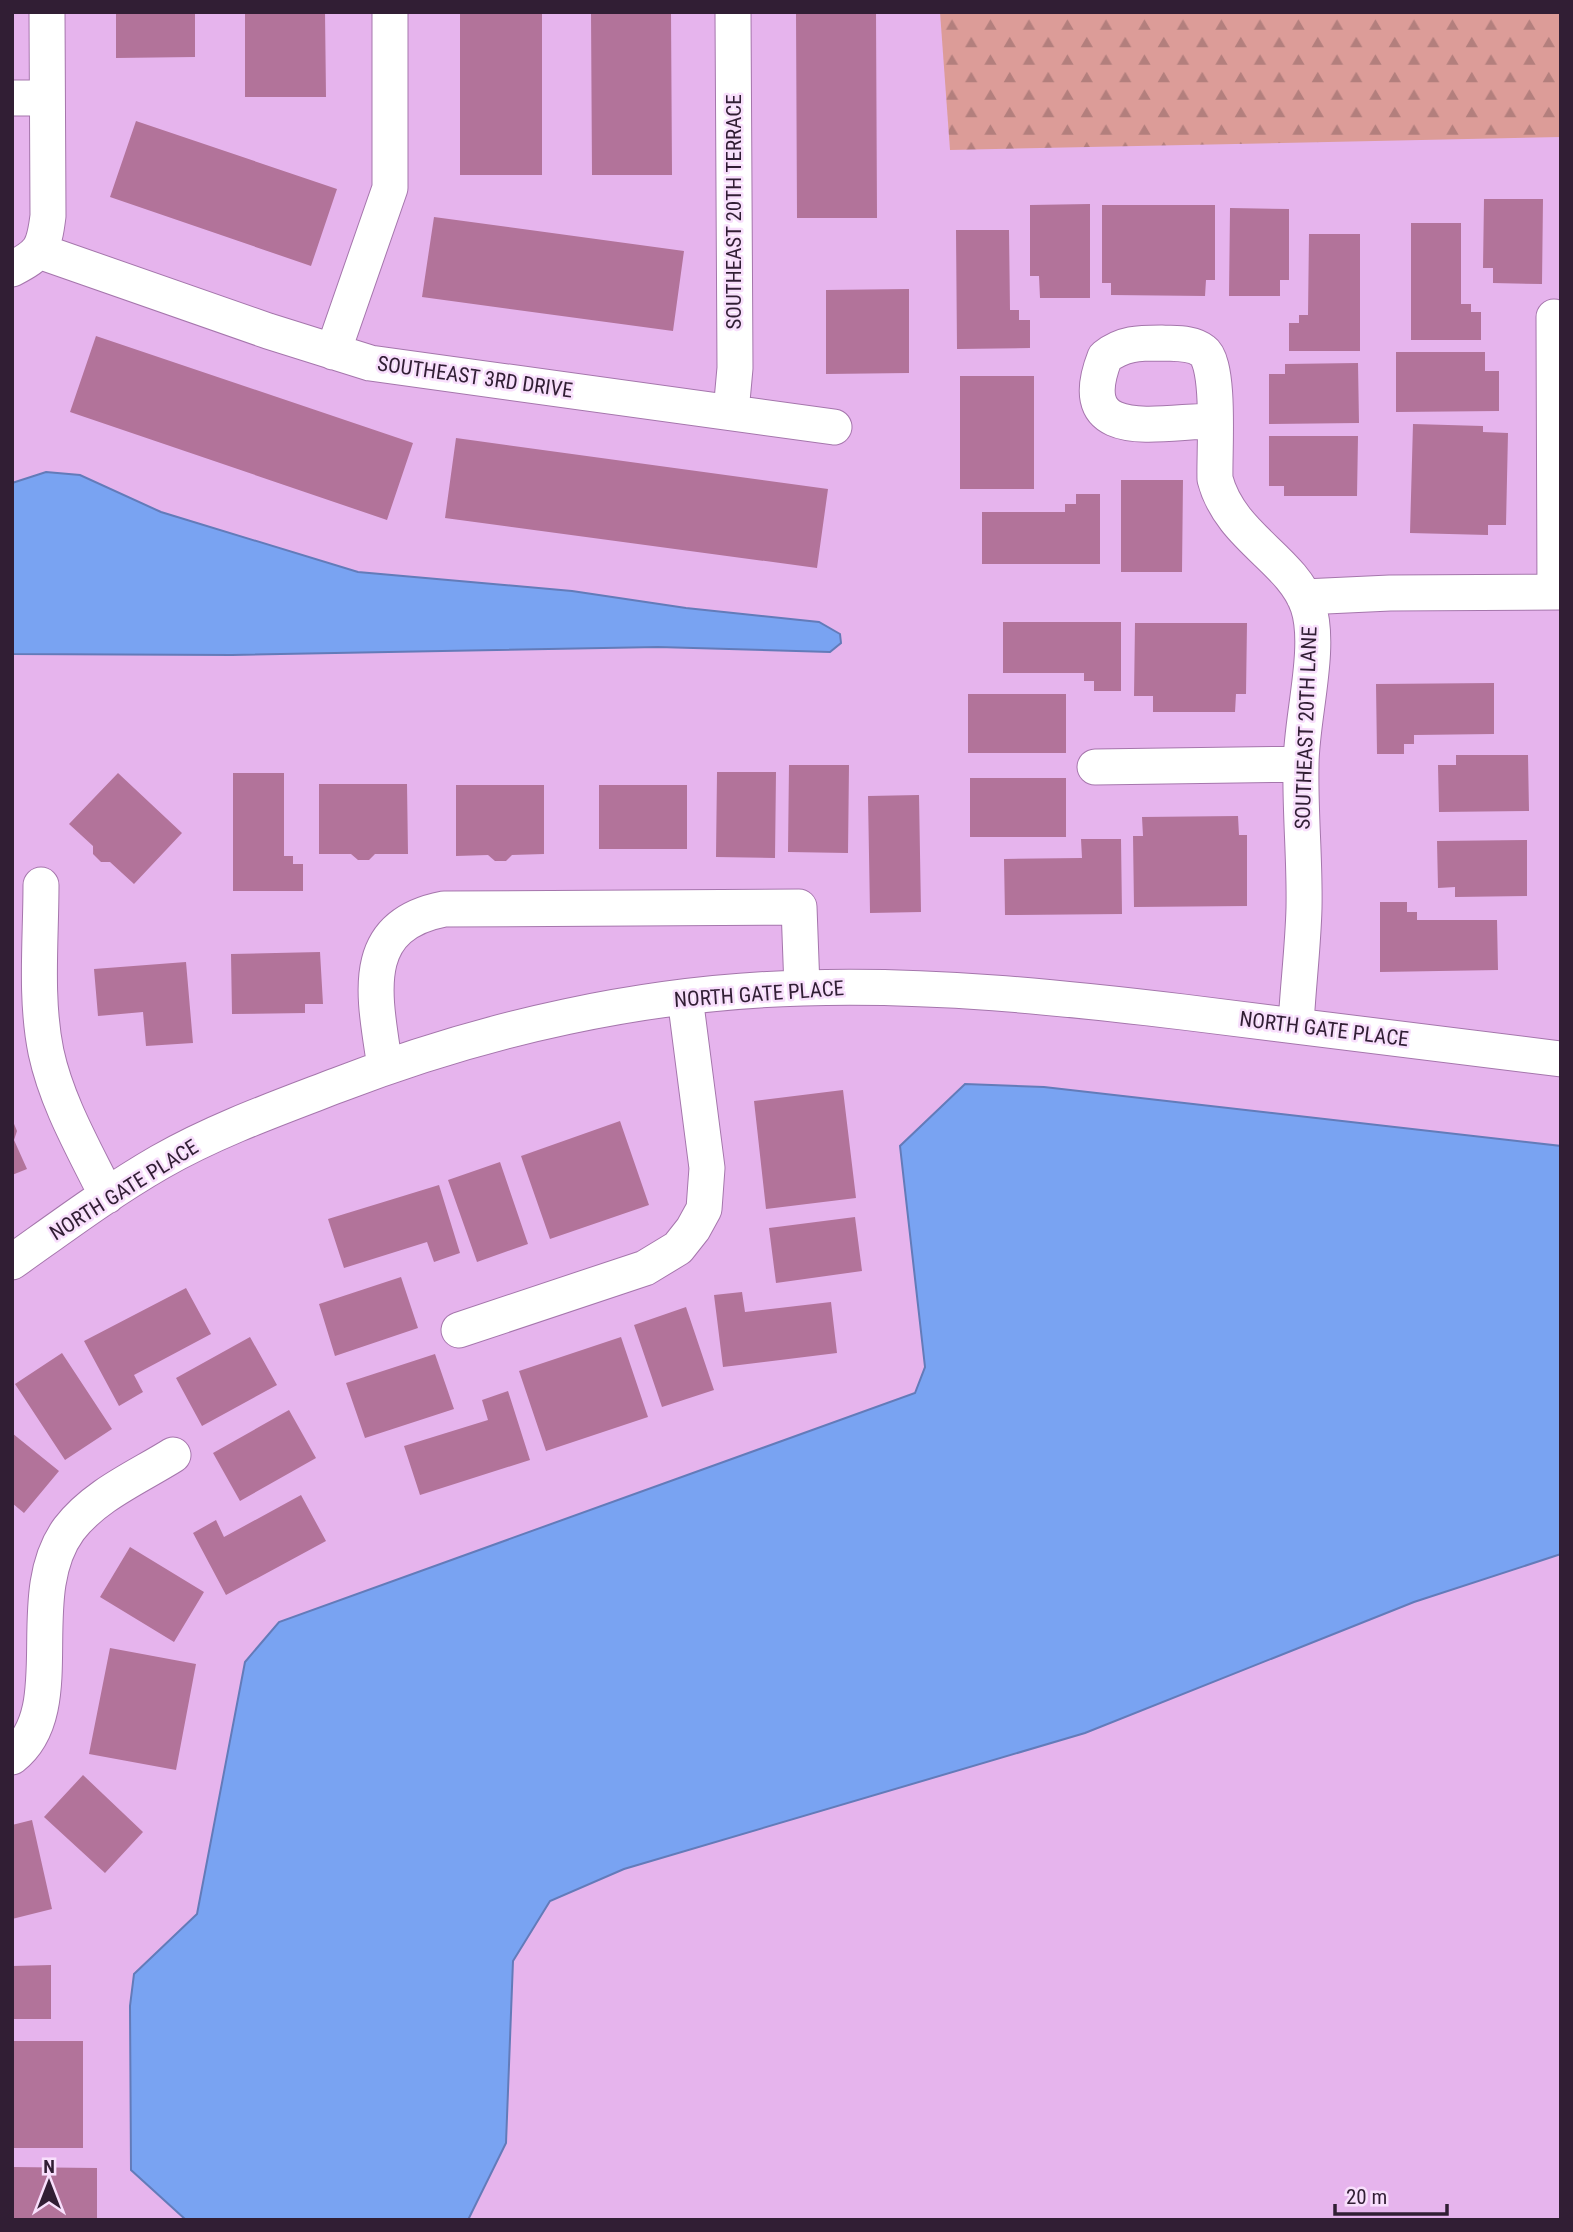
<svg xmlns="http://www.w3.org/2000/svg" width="1573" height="2232" font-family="'Roboto Condensed',sans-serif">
	<defs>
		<pattern id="forest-firs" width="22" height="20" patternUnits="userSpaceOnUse" patternTransform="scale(1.75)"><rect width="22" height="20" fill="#dc9c98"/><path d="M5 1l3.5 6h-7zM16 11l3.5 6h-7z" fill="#b37f7d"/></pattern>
	</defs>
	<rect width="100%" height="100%" fill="#e6b4ed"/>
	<path fill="url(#forest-firs)" d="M940 12H1561V137L950 150Z"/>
	<path fill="#79a3f2" stroke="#637bb9" stroke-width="2" d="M46 472 80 475 161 512 358 572 572 591 686 608 819 622 840 634 841 643 830 652 658 647 232 655 12 654V483Z
		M965 1084 1044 1087 1561 1146V1554L1414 1602 1085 1733 624 1869 550 1901 513 1961 506 2143 468 2220H186L131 2170 130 2006 134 1974 197 1914 245 1662 279 1622 915 1393 925 1367 900 1146Z"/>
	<path fill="#b2739a" d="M116 12H195V57L116 58Z
		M245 12H325L326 97H245Z
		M460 12H542V175H460Z
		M591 12H671L672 175H592Z
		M796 12H876L877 218H797Z
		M136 121 337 189 311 266 110 197Z
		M1484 199H1543L1542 284 1493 283V268H1483Z
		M1090 204V298H1040L1039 276H1030V205Z
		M1102 205H1215V280H1206L1205 296 1111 295V283H1102Z
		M1230 208 1289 209V280H1280V296H1229Z
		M434 217 684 251 673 331 422 297Z
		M1411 223H1461V304H1471V312H1481V340H1411Z
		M956 230H1009L1010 310H1019V320H1030V348L957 349Z
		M1309 234H1360V351H1289V323H1299V315H1308Z
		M909 289V373L826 374V290Z
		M96 336 413 443 387 520 70 412Z
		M1396 352H1485V371H1499V411L1396 412Z
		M1358 363 1359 423 1269 424V374H1285V364Z
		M960 376H1034V489H960Z
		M1413 424 1483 426V432L1508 433 1506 525H1488V535L1410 533Z
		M1269 436H1358L1357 496H1284V486H1269Z
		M456 438 828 489 817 568 445 518Z
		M1121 480H1183L1182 572H1121Z
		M1076 494H1100V564H982V512H1065V504H1076Z
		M1003 622H1121V691H1094V681H1084V673H1003Z
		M1135 623H1247L1246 694H1236L1235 712H1153V696H1134Z
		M1494 683V734L1414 735V744H1404V754H1377L1376 684Z
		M968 694H1066V753H968Z
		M1456 755H1528L1529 811 1439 812 1438 765H1456Z
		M789 765H849L848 853 788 852Z
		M717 772H776L775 858 716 857Z
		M118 773 182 833 134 884 110 862H101L93 854V846L69 824Z
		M233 773H284V856H293V864H303V891H233Z
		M970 778H1066V837H970Z
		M319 784H407L408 854H375L369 860H358L351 854H319Z
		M456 785H544V854L512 855 506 861H495L488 855 456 856Z
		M599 785H687V849H599Z
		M919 795 921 912 870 913 868 796Z
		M1238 816 1239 835H1247V906L1134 907 1133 836H1143L1142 817Z
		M1081 839H1121L1122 914 1005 915 1004 859 1082 858Z
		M1527 840V896L1455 897V887L1438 888 1437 841Z
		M1380 902H1407V912H1417V920H1497L1498 970 1380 972Z
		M320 952 323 1004H305V1013L232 1014 231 954Z
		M186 962 193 1043 146 1046 143 1012 98 1016 94 969Z
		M843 1090 856 1198 766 1209 754 1101Z
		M12 1119 17 1131 14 1140 27 1169 12 1175Z
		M620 1121 649 1205 550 1239 521 1156Z
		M500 1162 528 1244 477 1262 448 1180Z
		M439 1185 460 1253 434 1262 427 1242 344 1268 328 1219Z
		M855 1217 862 1271 776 1283 769 1228Z
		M401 1277 418 1328 335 1356 319 1304Z
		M186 1288 211 1334 134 1375 143 1392 119 1406 84 1341Z
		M742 1292 745 1312 831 1302 837 1353 723 1367 714 1295Z
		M686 1307 714 1390 662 1407 634 1325Z
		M250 1337 277 1385 202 1426 176 1378Z
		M621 1337 648 1417 546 1451 519 1371Z
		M62 1353 112 1429 65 1460 15 1384Z
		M435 1354 454 1409 365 1438 346 1383Z
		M508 1391 530 1460 420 1495 404 1446 488 1420 482 1400Z
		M289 1410 316 1458 240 1501 213 1453Z
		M12 1433 59 1471 24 1513 12 1503Z
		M301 1495 326 1541 226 1595 193 1533 216 1520 224 1537Z
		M130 1547 204 1592 174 1642 100 1597Z
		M110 1648 196 1664 176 1770 89 1754Z
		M83 1775 143 1832 105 1873 44 1817Z
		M32 1820 52 1909 12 1919V1825Z
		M51 1965V2019H12V1966Z
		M12 2041H83V2148H12Z
		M12 2167 97 2168V2220H12Z"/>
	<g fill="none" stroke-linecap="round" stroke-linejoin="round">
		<defs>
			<path id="minor" d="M12 98H47
				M39 251 268 331 370 363 834 427
				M12 269C41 254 44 248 48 216L47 12
				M1554 317 1555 592
				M333 352 390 188V12
				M731 412 735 368 733 12
				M1214 421C1161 421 1070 446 1105 357 1123 343 1139 343 1161 343 1175 344 1192 342 1203 351 1221 364 1214 454 1215 479 1230 537 1292 559 1308 606 1322 647 1301 719 1301 765 1300 813 1305 861 1304 908 1303 947 1298 986 1296 1025
				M1304 597 1390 593 1561 592
				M1095 767 1300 764
				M41 885C41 940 35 998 46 1052 57 1103 84 1149 107 1196
				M385 1067C375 998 356 926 444 909L799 907 802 988
				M12 1262C60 1228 108 1192 160 1162 216 1130 278 1108 338 1085 485 1028 646 992 803 988 931 984 1057 997 1183 1012 1309 1027 1435 1043 1561 1059
				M459 1330 645 1268 678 1248 693 1229 704 1209 707 1168 685 997
				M12 1757C73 1709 19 1597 69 1529 95 1495 138 1477 173 1455"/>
		</defs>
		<use href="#minor" stroke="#a576ac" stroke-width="37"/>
		<use href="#minor" stroke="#fff" stroke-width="35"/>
	</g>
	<g text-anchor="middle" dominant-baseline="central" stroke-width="5" stroke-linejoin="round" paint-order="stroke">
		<g font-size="21" fill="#311e34" stroke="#f8dffc">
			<text transform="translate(734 212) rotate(-90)">SOUTHEAST 20TH TERRACE</text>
			<text transform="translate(475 377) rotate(8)">SOUTHEAST 3RD DRIVE</text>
			<text transform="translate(1306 728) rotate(-88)">SOUTHEAST 20TH LANE</text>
			<text transform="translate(759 994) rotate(-4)">NORTH GATE PLACE</text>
			<text transform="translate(1324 1029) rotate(7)">NORTH GATE PLACE</text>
			<text transform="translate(124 1190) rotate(-32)">NORTH GATE PLACE</text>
		</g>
	</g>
	<rect width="1573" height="2232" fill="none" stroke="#311e34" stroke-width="28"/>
	<g transform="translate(49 2183)" stroke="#f8dffc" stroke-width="5" paint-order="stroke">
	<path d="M0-5L12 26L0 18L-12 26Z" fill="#311e34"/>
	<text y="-10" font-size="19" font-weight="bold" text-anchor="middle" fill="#311e34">N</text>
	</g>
	<path d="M1335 2204v10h112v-10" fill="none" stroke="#311e34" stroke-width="3.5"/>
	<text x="1346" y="2204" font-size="21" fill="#311e34" stroke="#f8dffc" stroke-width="5" paint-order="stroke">20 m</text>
</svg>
